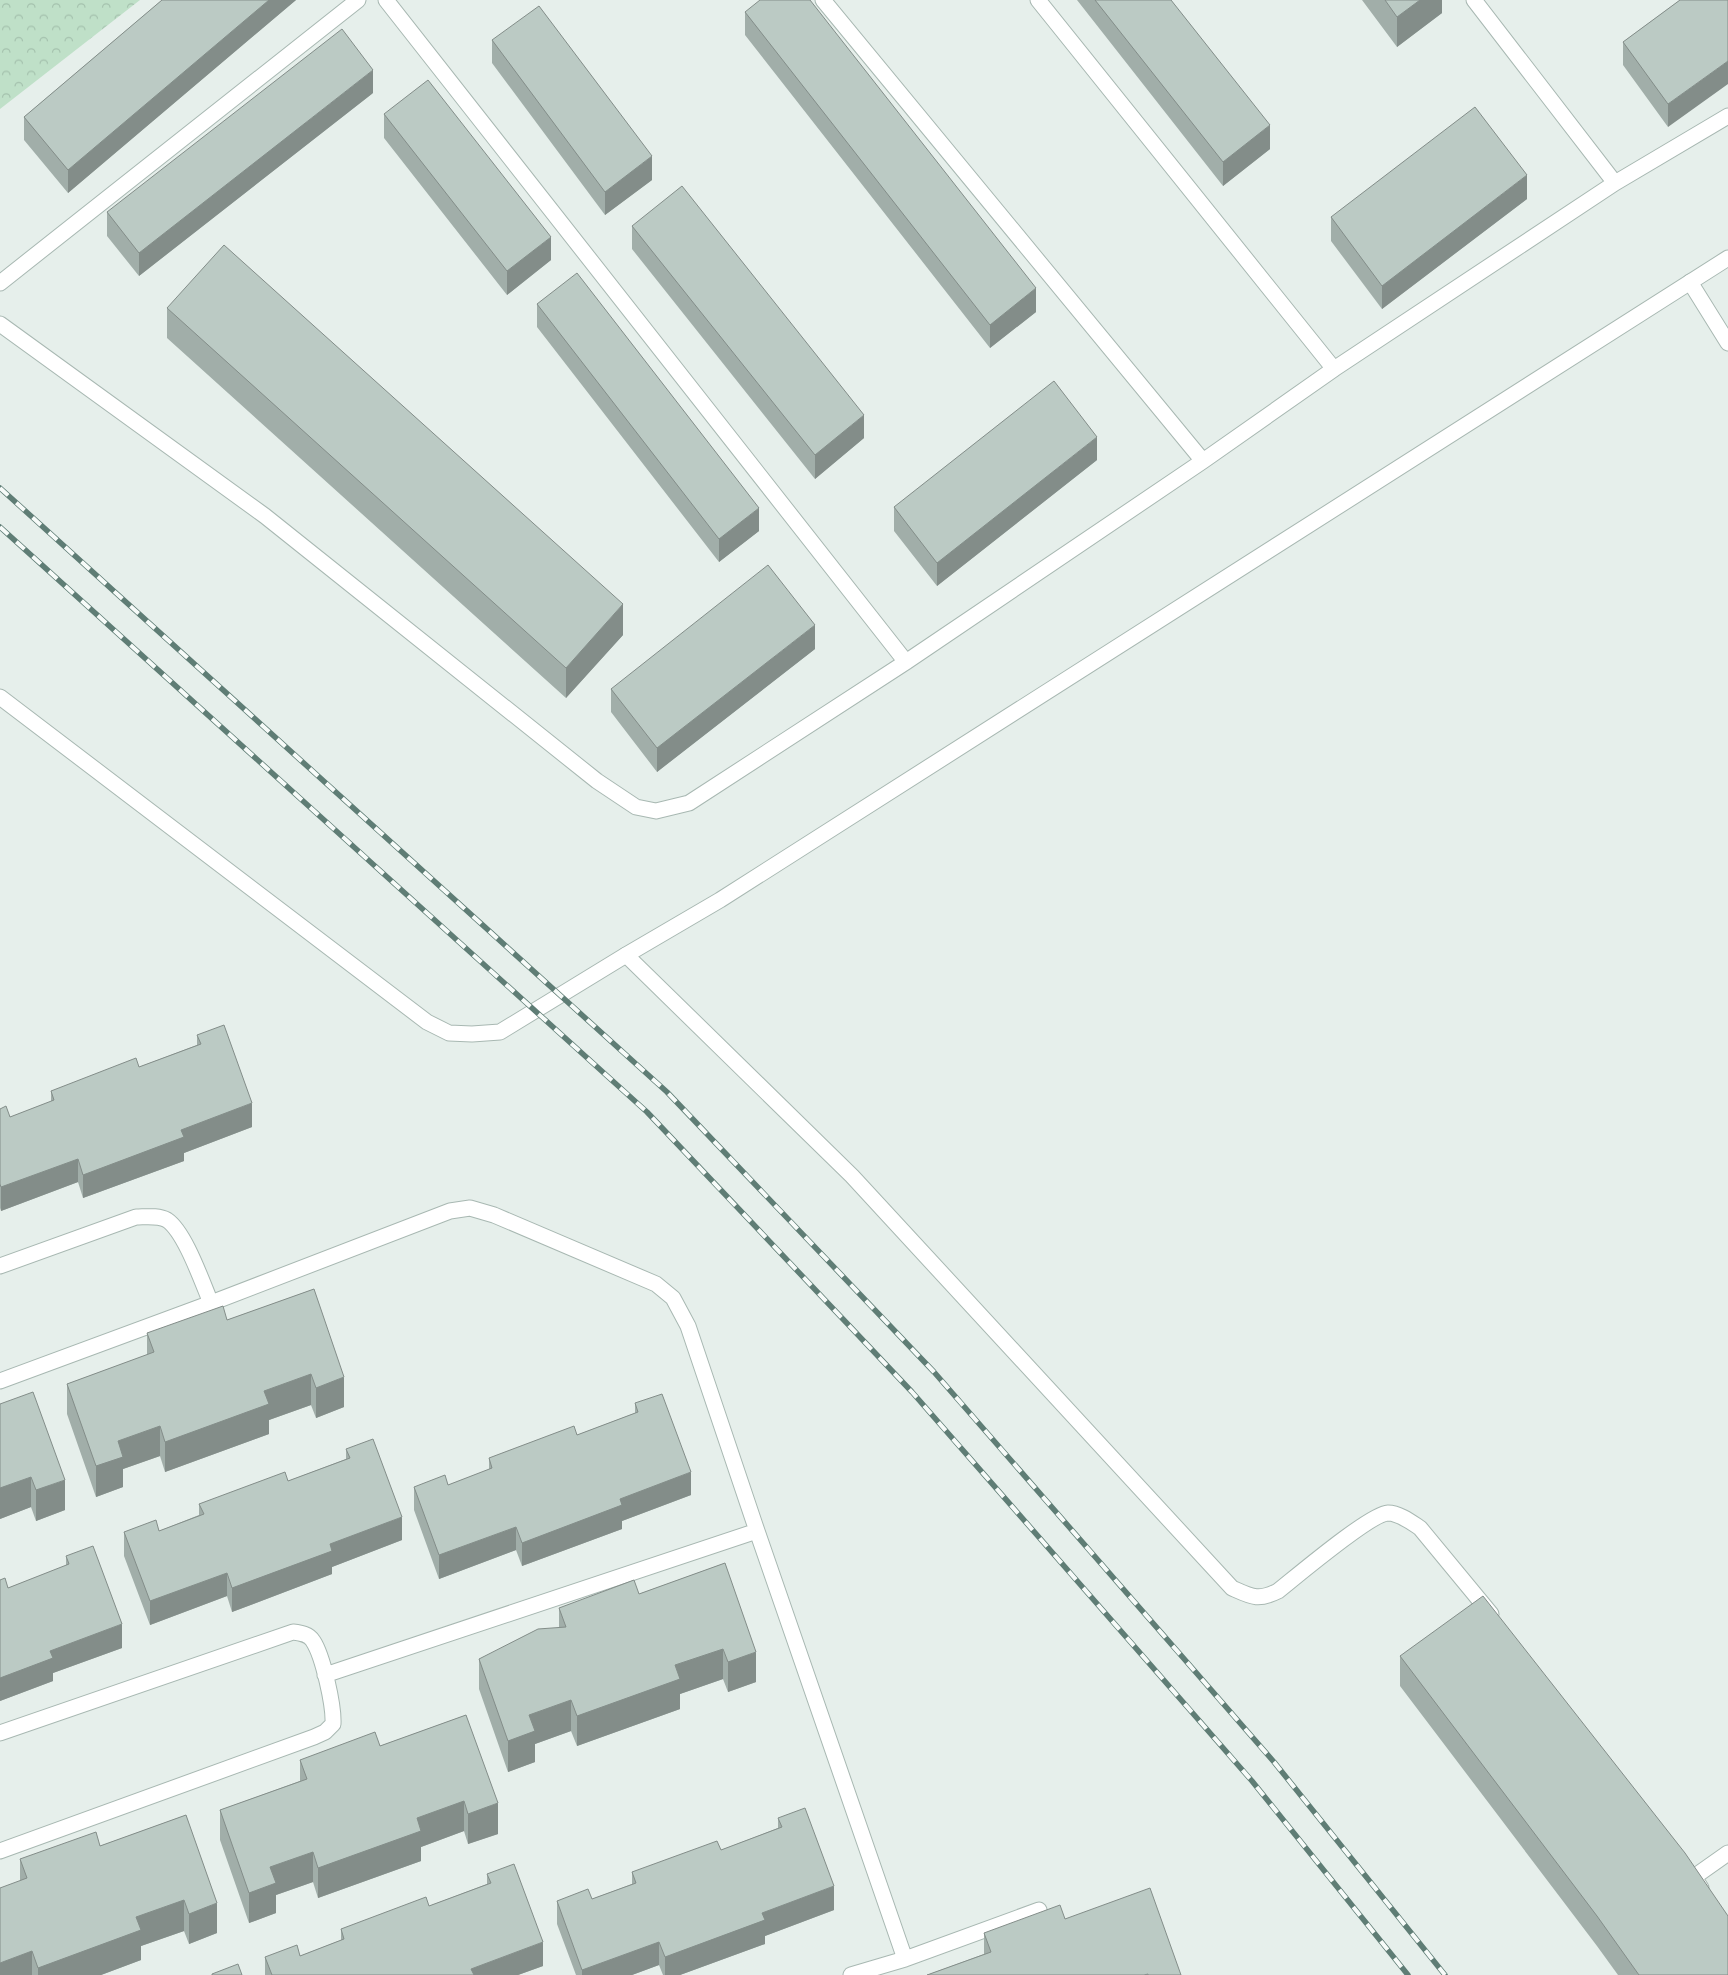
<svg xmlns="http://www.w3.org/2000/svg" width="1728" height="1975" font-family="Lato,sans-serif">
	<defs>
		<pattern id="forest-crowns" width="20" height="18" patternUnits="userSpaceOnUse" patternTransform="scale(1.25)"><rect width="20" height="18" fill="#bfe0c8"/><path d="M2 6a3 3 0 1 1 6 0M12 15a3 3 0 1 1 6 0" fill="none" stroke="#a4c1ad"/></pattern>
	</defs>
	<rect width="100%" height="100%" fill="#e6efeb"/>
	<path fill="url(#forest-crowns)" d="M0 0H140L0 109Z"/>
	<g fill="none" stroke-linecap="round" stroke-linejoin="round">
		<defs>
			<path id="service" d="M386 0 906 662
				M823 0 1203 461
				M1038 0 1334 369
				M1474 0 1615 183
				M1690 282 1728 343
				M0 283 358 0
				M0 324 265 516 597 781 636 807 656 811 689 803 906 662 1203 461 1334 369 1615 183 1728 116
				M626 955 852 1176 1232 1588C1252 1597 1258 1601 1278 1591 1297 1576 1370 1514 1388 1513 1399 1513 1411 1522 1420 1528L1491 1614
				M0 1266 136 1217C145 1217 158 1215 167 1220 185 1232 202 1282 211 1303
				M0 1381 211 1303 450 1211 470 1208 494 1215 656 1284 673 1298 688 1326 757 1531 905 1959
				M325 1675 757 1531
				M0 1733 293 1632C301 1633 309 1634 313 1641 323 1656 334 1706 333 1724L325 1732 314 1737 0 1851
				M1701 1888 1694 1877 1728 1853
				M851 1975 905 1959 1039 1910"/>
			<path id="tertiary" d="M0 697 427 1022 449 1033 472 1034 500 1032 626 955 720 900 1728 258"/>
		</defs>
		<use href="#service" stroke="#a8b8b2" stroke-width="17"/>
		<use href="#tertiary" stroke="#a8b8b2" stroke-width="17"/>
		<use href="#service" stroke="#fff" stroke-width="15"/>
		<use href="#tertiary" stroke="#fff" stroke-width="15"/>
		<defs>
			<path id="rail" d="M0 488 667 1092 934 1372 1274 1762 1445 1975
				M0 527 647 1112 912 1392 1252 1781 1408 1975"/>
		</defs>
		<use href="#rail" stroke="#5f7d75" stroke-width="5.5"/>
		<use href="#rail" stroke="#f7fbf9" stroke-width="4" stroke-dasharray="11" stroke-linecap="butt"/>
	</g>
	<path fill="#a1aea9" d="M162 0H296L68 193 24 140V117Z
		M1077 0H1171L1270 149 1223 186Z
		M1362 0H1442V13L1397 47Z
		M1680 0 1668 127 1623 65V42Z
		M745 12 1036 312 990 348 745 35Z
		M492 40 652 180 605 215 492 63Z
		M373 93 139 276 107 236V212Z
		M384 114 551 260 507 295 384 138Z
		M1527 199 1382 309 1331 241V217Z
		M632 226 864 438 815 479 632 249Z
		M537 304 759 531 719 562 537 327Z
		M167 308 623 635 566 698 167 338Z
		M1097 460 937 586 894 531V507Z
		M815 649 657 772 611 712V689Z
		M197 1035 252 1127 184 1153V1161L83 1198 78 1182 1 1211 0 1208V1109L10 1117 51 1102V1091L139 1067 197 1045Z
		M314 1289 344 1407 316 1418 311 1405 269 1420V1434L165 1472 160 1456 123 1469V1487L96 1497 67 1414V1384L147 1355V1333L227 1320Z
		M635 1403 691 1495 622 1521V1529L522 1566 516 1550 439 1579 414 1510V1487L448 1485 489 1470V1458L577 1435 635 1413Z
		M0 1404 65 1510 36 1521 31 1507 0 1519Z
		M346 1449 402 1540 332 1567V1574L232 1612 227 1596 150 1625 124 1556V1532L159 1531 199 1515V1504L288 1481 346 1459Z
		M66 1556 122 1648 53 1673V1681L0 1701V1580L8 1588 66 1566Z
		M725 1563 756 1682 728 1692 723 1679 680 1694V1709L577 1746 571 1731 535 1744V1762L508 1772 479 1689V1659L559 1627V1608L639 1594Z
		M1400 1656 1728 1975H1618L1597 1946 1400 1686Z
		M466 1715 498 1834 468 1844 464 1831 421 1847V1861L318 1898 313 1882 276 1895V1913L249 1923 220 1840V1810L300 1781V1760L380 1746Z
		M186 1815 217 1933 189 1944 184 1931 141 1946V1960L101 1975H0L20 1881V1859L100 1846Z
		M778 1818 834 1910 765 1936V1944L680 1975H663L659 1965 632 1975H576L557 1924V1901L592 1899 632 1884V1872L721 1850 778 1828Z
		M487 1874 543 1966 518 1975H265V1957L300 1956 341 1940V1929L429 1906 487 1884Z
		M1065 1919 1181 1975H927L984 1954V1933Z"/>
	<path fill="#838d89" d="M269 0H296L68 193V170Z
		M1420 0H1442V13L1397 47V17Z
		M1728 61V84L1668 127V104Z
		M373 70V93L139 276V253Z
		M1270 125V149L1223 186V162Z
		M652 156V180L605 215V192Z
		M1527 175V199L1382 309V286Z
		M551 237V260L507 295V271Z
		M1036 288V312L990 348V325Z
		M864 415V438L815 479V455Z
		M1097 437V460L937 586V563Z
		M759 508V531L719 562V539Z
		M623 604V635L566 698V668Z
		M815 625V649L657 772V748Z
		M252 1103V1127L184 1153V1161L83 1198V1175L181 1130Z
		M78 1159V1182L1 1211V1187Z
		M311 1374V1405L269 1420V1434L165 1472V1442L264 1391Z
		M344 1377V1407L316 1418V1388Z
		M160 1426V1456L123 1469V1487L96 1497V1466L118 1441Z
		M691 1472V1495L622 1521V1529L522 1566V1543L620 1499Z
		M31 1477V1507L0 1519V1488Z
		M65 1480V1510L36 1521V1490Z
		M402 1517V1540L332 1567V1574L232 1612V1588L330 1544Z
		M516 1527V1550L439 1579V1555Z
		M227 1573V1596L150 1625V1601Z
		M122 1624V1648L53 1673V1681L0 1701V1678L50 1651Z
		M723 1649V1679L680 1694V1709L577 1746V1716L675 1665Z
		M756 1652V1682L728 1692V1662Z
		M571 1700V1731L535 1744V1762L508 1772V1741L529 1715Z
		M464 1801V1831L421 1847V1861L318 1898V1868L417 1818Z
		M498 1803V1834L468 1844V1814Z
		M313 1852V1882L276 1895V1913L249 1923V1893L270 1867Z
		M834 1886V1910L765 1936V1944L680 1975H665V1957L762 1913Z
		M184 1900V1931L141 1946V1960L101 1975H38V1968L136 1917Z
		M217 1903V1933L189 1944V1914Z
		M543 1942V1966L518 1975H471V1969Z
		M659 1942V1965L632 1975H582V1970Z
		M32 1951V1975H0V1963Z"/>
	<path fill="#bbcac4" stroke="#838d89" d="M162 0H269L68 170 24 117Z
		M760 0H810L1036 288 990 325 745 12Z
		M1095 0H1171L1270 125 1223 162Z
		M1385 0H1420L1397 17Z
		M1680 0H1728V61L1668 104 1623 42Z
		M539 6 652 156 605 192 492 40Z
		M342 29 373 70 139 253 107 212Z
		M428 80 551 237 507 271 384 114Z
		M1475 107 1527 175 1382 286 1331 217Z
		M682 186 864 415 815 455 632 226Z
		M224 245 623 604 566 668 167 308Z
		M577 273 759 508 719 539 537 304Z
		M1054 381 1097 437 937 563 894 507Z
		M768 565 815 625 657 748 611 689Z
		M224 1025 252 1103 181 1130 184 1137 83 1175 78 1159 1 1187 0 1184V1109L6 1106 10 1117 54 1100 51 1091 136 1058 139 1067 201 1044 197 1035Z
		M314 1289 344 1377 316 1388 311 1374 264 1391 269 1404 165 1442 160 1426 118 1441 123 1457 96 1466 67 1384 154 1352 147 1333 223 1306 227 1320Z
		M33 1392 65 1480 36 1490 31 1477 0 1488V1404Z
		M662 1394 691 1472 620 1499 622 1505 522 1543 516 1527 439 1555 414 1487 445 1475 448 1485 492 1468 489 1458 574 1426 577 1435 638 1412 635 1403Z
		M373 1439 402 1517 330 1544 332 1551 232 1588 227 1573 150 1601 124 1532 156 1520 159 1531 204 1514 199 1504 285 1472 288 1481 350 1458 346 1449Z
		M93 1546 122 1624 50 1651 53 1658 0 1678V1580L5 1578 8 1588 69 1564 66 1556Z
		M725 1563 756 1652 728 1662 723 1649 675 1665 680 1679 577 1716 571 1700 529 1715 535 1731 508 1741 479 1659 538 1629 566 1627 559 1608 634 1580 639 1594Z
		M1483 1596 1685 1853 1728 1916V1975H1639L1597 1916 1400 1656Z
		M466 1715 498 1803 468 1814 464 1801 417 1818 421 1831 318 1868 313 1852 270 1867 276 1883 249 1893 220 1810 307 1779 300 1760 375 1732 380 1746Z
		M805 1808 834 1886 762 1913 765 1920 665 1957 659 1942 582 1970 557 1901 588 1889 592 1899 636 1883 632 1872 717 1841 721 1850 782 1827 778 1818Z
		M186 1815 217 1903 189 1914 184 1900 136 1917 141 1930 38 1968 32 1951 0 1963V1888L27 1878 20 1859 96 1832 100 1846Z
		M514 1864 543 1942 471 1969 474 1975H272L265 1957 297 1945 300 1956 344 1939 341 1929 426 1897 429 1906 491 1883 487 1874Z
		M1150 1888 1181 1975H1148V1974L1144 1975H927L991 1952 984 1933 1060 1905 1065 1919Z
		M238 1964 242 1975H212V1974Z"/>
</svg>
